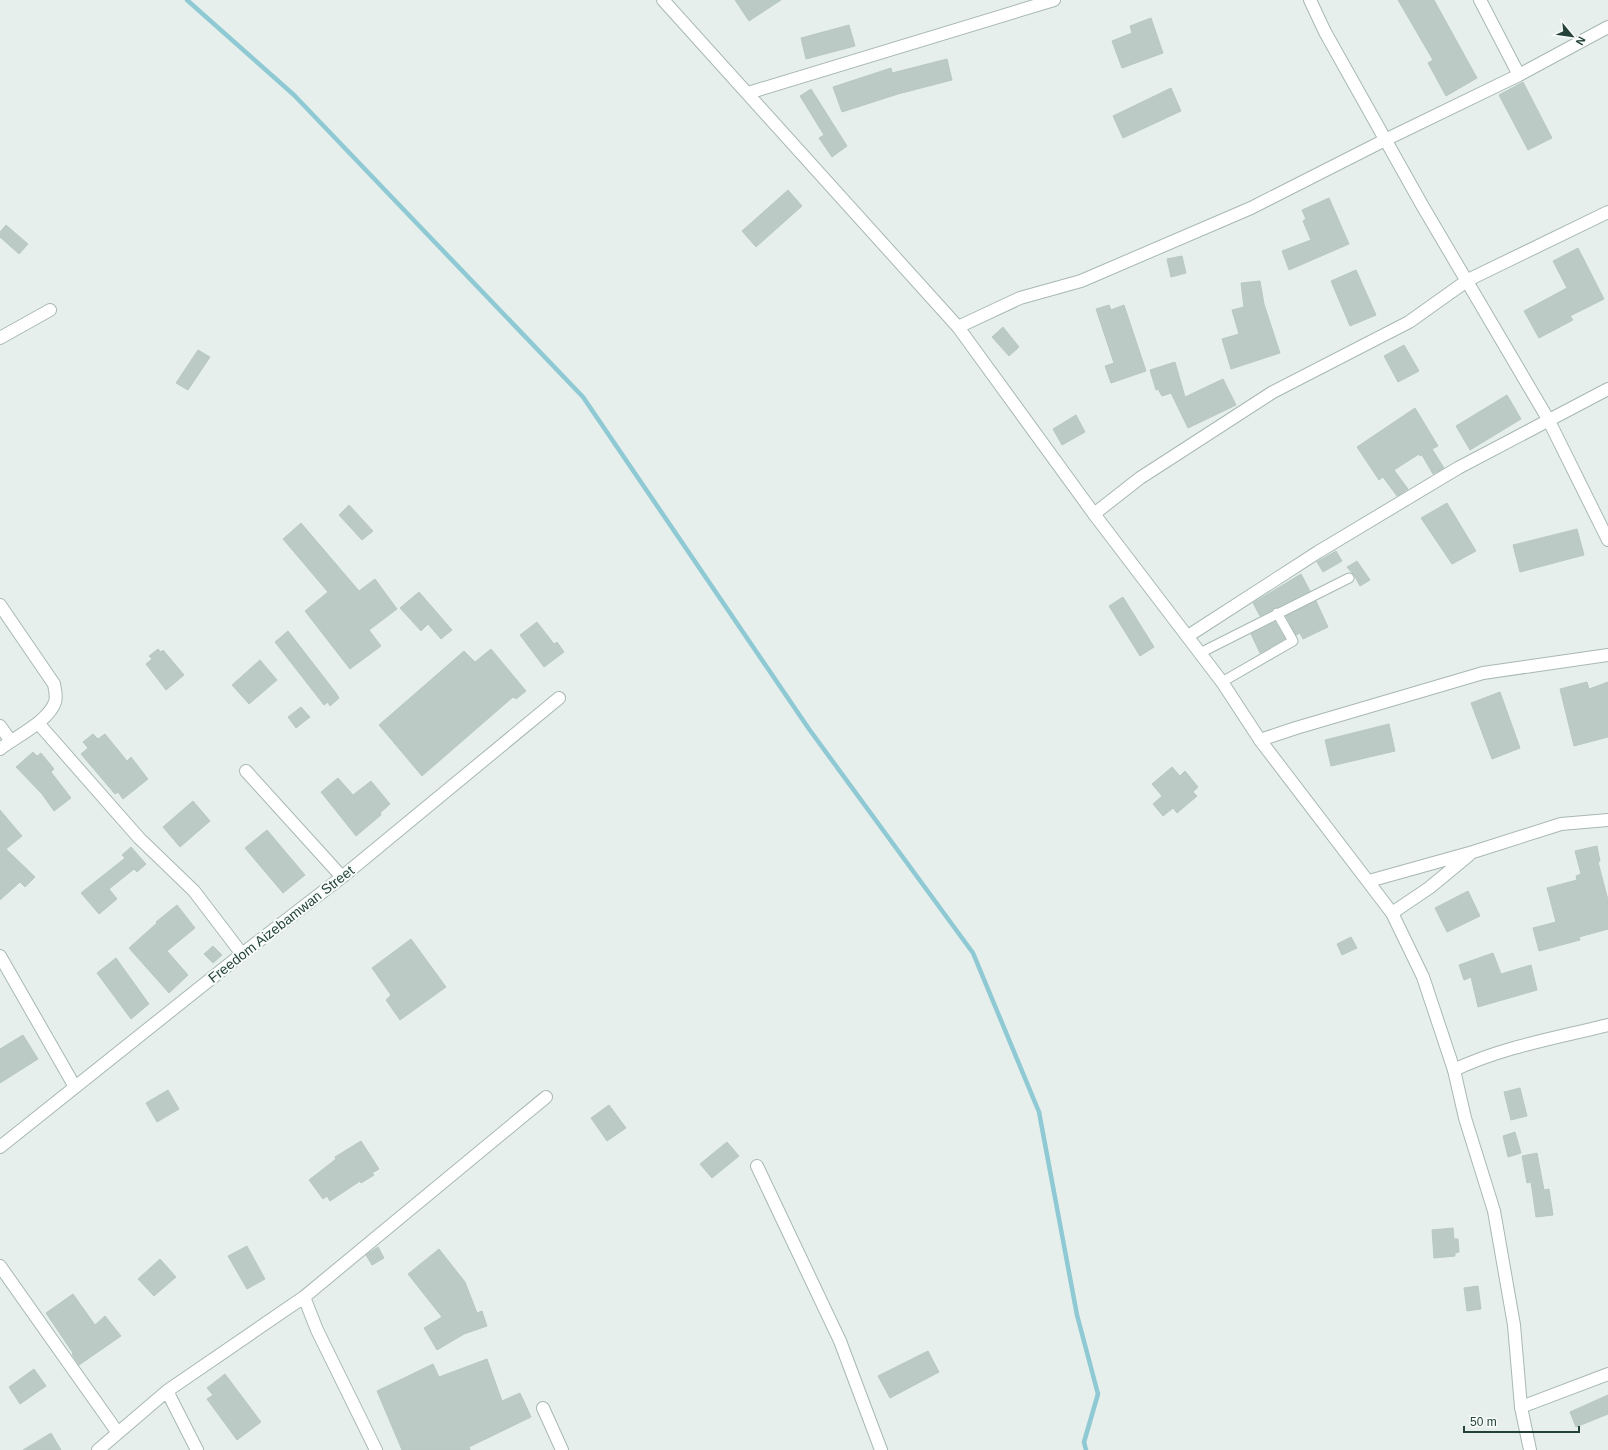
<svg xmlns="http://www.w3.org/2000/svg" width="1608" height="1450" font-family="Helvetica,sans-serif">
	<rect width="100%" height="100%" fill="#e6efeb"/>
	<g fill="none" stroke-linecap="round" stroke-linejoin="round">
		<path stroke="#8ec9d4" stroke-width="4.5" d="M187 0 294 95 583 397 809 729 973 953 1039 1112 1077 1315 1098 1394 1084 1442 1086 1450"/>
	</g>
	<path fill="#bbcac4" stroke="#b8c9c2" d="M735 0H781L749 21Z
		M1398 0H1434L1477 78 1446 96 1428 63 1433 60Z
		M1151 18 1163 53 1122 68 1112 41 1132 33 1130 26Z
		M849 25 855 46 806 59 801 38Z
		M947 59 952 80 898 94 842 112 833 87 891 68 892 73Z
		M1523 82 1552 138 1528 150 1499 95Z
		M1171 88 1181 111 1123 138 1113 116Z
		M811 89 847 146 832 157 819 138 824 135 800 96Z
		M788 190 802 206 756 247 742 231Z
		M1329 198 1349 244 1289 270 1282 251 1311 240 1303 221 1306 219 1302 210Z
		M6 225 28 244 19 254 0 237V232Z
		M1578 248 1604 299 1570 316 1573 320 1539 338 1524 311 1567 288 1553 261Z
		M1182 256 1186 273 1171 277 1167 259Z
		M1356 270 1376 315 1350 326 1331 281Z
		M1260 281 1264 304 1280 353 1231 369 1222 339 1239 334 1232 310 1244 307 1241 283Z
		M1109 305 1111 310 1124 305 1146 371 1111 383 1105 366 1114 363 1096 309Z
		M1003 327 1019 347 1009 356 992 337Z
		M1404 345 1419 371 1398 382 1384 356Z
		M198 350 210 357 188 390 176 383Z
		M1175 362 1185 397 1223 379 1236 405 1188 428 1171 393 1162 396 1158 389 1156 390 1150 370Z
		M1507 395 1521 419 1470 450 1456 426Z
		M1415 408 1438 446 1432 449 1444 468 1433 474 1422 455 1420 456 1419 454 1394 470 1408 489 1397 496 1383 477 1379 480 1357 447Z
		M1076 415 1085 432 1062 445 1053 429Z
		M1447 503 1476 551 1452 564 1421 518Z
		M349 505 373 531 362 540 339 515Z
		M301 523 359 591 375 579 397 609 369 630 381 646 350 669 305 611 328 592 283 539Z
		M1577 529 1584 555 1520 572 1513 545Z
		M1336 551 1342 561 1323 572 1317 562Z
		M1357 561 1370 580 1360 586 1354 575 1347 567Z
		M1301 574 1310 591 1260 616 1253 603Z
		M419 592 452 630 441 639 428 624 421 631 400 608Z
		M1123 597 1154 647 1140 656 1109 606Z
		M1316 601 1328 627 1303 639 1300 633 1296 635 1286 616Z
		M537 622 554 644 557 642 564 652 544 667 520 635Z
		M1275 622 1285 639 1260 653 1251 634Z
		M288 631 336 693 339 698 330 706 328 702 324 705 275 642Z
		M158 649 161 652 163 650 184 675 166 690 146 664 152 659 149 656Z
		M491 649 526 691 516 699 513 697 422 776 379 725 464 651 475 662Z
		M260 660 277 680 249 704 232 685Z
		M1587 682 1589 689 1608 682V737L1574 746 1560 689Z
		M1500 692 1520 748 1492 759 1471 703Z
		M301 707 310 717 296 728 288 717Z
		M1389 724 1395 751 1331 766 1325 740Z
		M93 734 98 739 105 734 127 761 131 757 148 779 123 799 118 792 115 794 109 787 81 754 88 748 83 742Z
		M33 752 37 756 41 753 54 769 51 772 71 798 54 811 42 794 16 767Z
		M1172 767 1180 776 1185 771 1198 787 1193 792 1197 796 1177 813 1173 808 1163 816 1153 804 1162 796 1152 784Z
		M338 778 353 795 371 781 390 804 380 813 381 815 356 836 321 792Z
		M193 801 210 821 180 847 163 827Z
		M0 810 22 836 6 849 35 877 25 887 20 882 0 900Z
		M267 830 305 875 283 893 245 848Z
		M1597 846 1600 861 1598 862 1608 900V929L1579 937 1580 940 1539 951 1533 928 1556 922 1547 888 1577 880 1576 876 1581 874 1575 851Z
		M131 847 146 864 137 872 134 869 109 889 117 899 99 914 81 893 125 858 122 855Z
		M1468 891 1480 916 1447 932 1435 908Z
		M177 905 195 928 167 951 188 975 169 993 129 948 157 923 156 922Z
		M1351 937 1357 948 1342 955 1337 944Z
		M411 939 446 987 400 1020 386 1000 391 995 372 968Z
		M213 946 222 955 213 963 204 954Z
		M1493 953 1501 974 1531 965 1537 990 1478 1007 1471 977 1464 980 1459 965Z
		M116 958 149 1004 131 1019 97 973Z
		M23 1035 38 1059 0 1083V1049Z
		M1520 1088 1527 1116 1511 1120 1504 1092Z
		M168 1090 179 1109 157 1122 146 1103Z
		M609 1105 626 1128 607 1141 591 1118Z
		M1515 1132 1521 1153 1508 1157 1503 1136Z
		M361 1141 379 1169 372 1173 374 1175 361 1183 360 1181 330 1201 327 1196 323 1199 309 1180 336 1159 335 1157Z
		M727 1142 739 1156 712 1178 700 1164Z
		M1537 1153 1544 1190 1549 1189 1553 1215 1536 1217 1531 1182 1527 1183 1522 1156Z
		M1453 1228 1454 1239H1458L1459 1252 1455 1253V1256L1434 1258 1432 1230Z
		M247 1246 265 1279 247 1289 228 1256Z
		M378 1247 384 1258 372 1265 366 1255Z
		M439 1249 465 1282 477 1313 482 1311 487 1326 464 1334 437 1350 424 1328 442 1317 408 1274Z
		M160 1259 176 1277 154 1296 138 1279Z
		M1478 1286 1481 1309 1467 1311 1464 1288Z
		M73 1294 95 1325 105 1316 121 1336 79 1365 72 1354 73 1353 46 1313Z
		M928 1351 939 1372 890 1398 878 1376Z
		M487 1359 502 1401 520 1393 531 1417 469 1447 470 1450H402L377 1391 433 1364 439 1377Z
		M34 1369 46 1386 20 1404 9 1387Z
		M225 1374 261 1422 237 1440 207 1399 213 1395 207 1388Z
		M1608 1395V1414L1576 1427 1570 1412Z
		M51 1433 61 1450H23Z"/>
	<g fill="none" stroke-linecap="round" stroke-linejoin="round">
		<defs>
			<path id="service" d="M1200 653 1349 578
				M1222 682 1293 641 1277 613"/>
			<path id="minor" d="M1310 0 1325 32 1422 205 1548 419 1608 540
				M1480 0 1519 75
				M748 93 1054 0
				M958 327 1020 298 1081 281 1251 208 1387 139 1519 75 1608 27
				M0 338 50 310
				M1094 514 1140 478 1273 392 1409 322 1468 280 1608 212
				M0 605 54 684C55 690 57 696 55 702 49 721 15 737 0 749
				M1188 636 1318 552 1458 468 1608 389
				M38 723 139 838 194 891 242 954
				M0 726 10 740
				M1260 740 1296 728 1483 673 1608 655
				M246 771 342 877
				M1369 881 1473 852 1561 824 1608 820
				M1392 913 1429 888 1469 855
				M0 956 75 1087
				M1454 1070C1502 1047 1556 1038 1608 1025
				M0 1147 242 954 342 877 559 698
				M757 1166 840 1341 881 1450
				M0 1266 118 1433
				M304 1297 317 1330 376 1450
				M167 1391 197 1450
				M1521 1407 1608 1374
				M543 1408 562 1450
				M98 1450 167 1391 304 1297 546 1097"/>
			<path id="tertiary" d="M663 0 958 327 1094 514 1222 682 1260 740 1392 913 1423 977 1454 1070 1465 1118 1494 1211 1514 1325 1521 1407 1530 1450"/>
		</defs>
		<use href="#service" stroke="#a8b8b2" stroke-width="11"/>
		<use href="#minor" stroke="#a8b8b2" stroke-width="14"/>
		<use href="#tertiary" stroke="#a8b8b2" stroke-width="14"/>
		<use href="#service" stroke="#fff" stroke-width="9"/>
		<use href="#minor" stroke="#fff" stroke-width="12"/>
		<use href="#tertiary" stroke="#fff" stroke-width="12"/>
	</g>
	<g text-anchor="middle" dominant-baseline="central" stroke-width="4" stroke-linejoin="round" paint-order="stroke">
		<g font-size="14" fill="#24423a" stroke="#f7fbf9">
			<text transform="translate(281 924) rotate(-38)">Freedom Aizebamwan Street</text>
		</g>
	</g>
	<g transform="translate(1572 36) rotate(119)" stroke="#f7fbf9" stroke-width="3" paint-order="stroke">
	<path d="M0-3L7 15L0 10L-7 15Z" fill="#24423a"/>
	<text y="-6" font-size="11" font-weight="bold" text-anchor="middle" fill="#24423a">N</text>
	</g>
	<path d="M1464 1426v6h115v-6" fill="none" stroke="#24423a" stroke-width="2"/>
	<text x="1470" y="1426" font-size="12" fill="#24423a" stroke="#f7fbf9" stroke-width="3" paint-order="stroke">50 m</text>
</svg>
